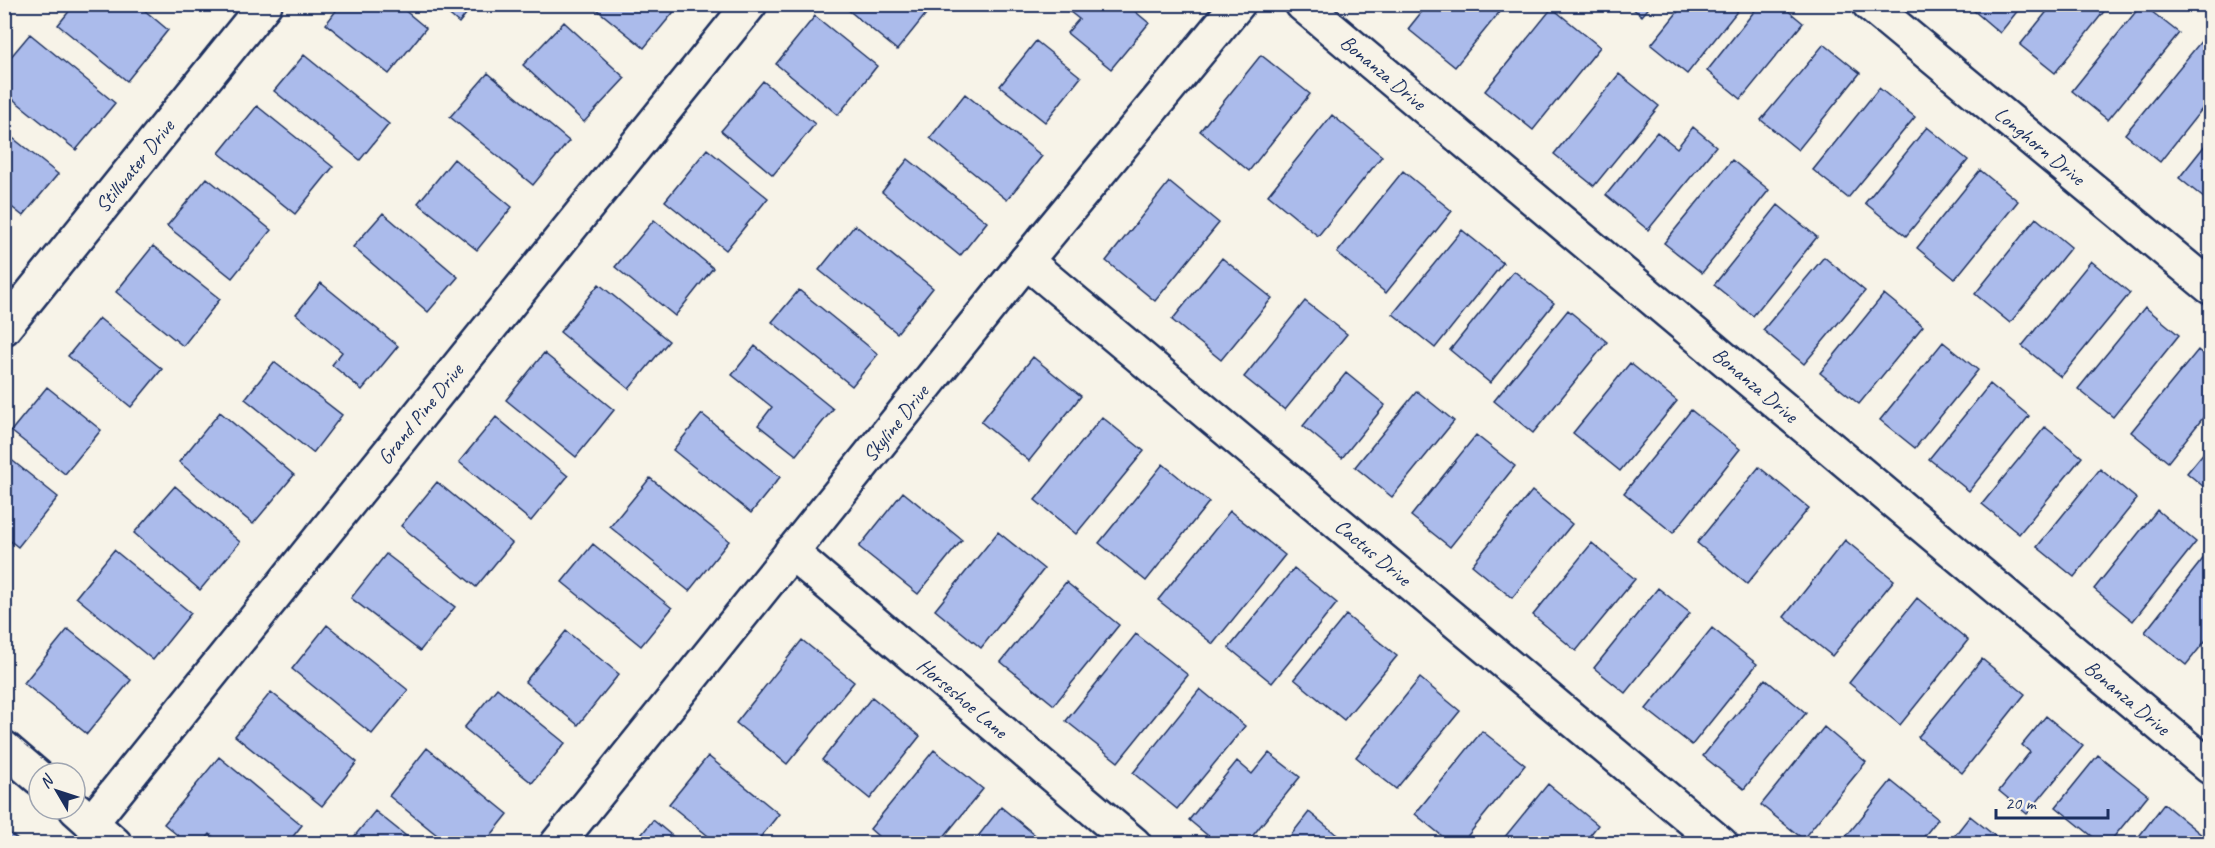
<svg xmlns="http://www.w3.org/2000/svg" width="2215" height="848" font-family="Caveat,sans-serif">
	<rect width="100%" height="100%" fill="#f7f3e8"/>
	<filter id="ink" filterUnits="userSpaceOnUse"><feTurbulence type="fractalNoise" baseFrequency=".0167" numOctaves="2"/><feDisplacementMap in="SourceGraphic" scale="12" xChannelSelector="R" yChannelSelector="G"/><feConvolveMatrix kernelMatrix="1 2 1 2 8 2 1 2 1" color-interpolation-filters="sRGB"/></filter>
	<g filter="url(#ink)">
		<path fill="#abbbeb" stroke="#1b2f5e" stroke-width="1.5" d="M75 4H137L168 30 127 81 58 25Z
			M341 4H397L426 28 389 74 326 24Z
			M437 4H474L459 23Z
			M590 4H673L677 8 644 48Z
			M841 4H934L897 50Z
			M1060 4H1126L1149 23 1111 69 1067 33 1079 19Z
			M1428 4H1506L1455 67 1408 29Z
			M1627 4H1652L1642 16Z
			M1684 4H1743L1687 74 1651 45Z
			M1760 4H1780L1803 23 1741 99 1707 71Z
			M1966 4H2023L2000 33Z
			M2053 4H2110L2055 73 2020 45Z
			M2142 4 2179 33 2108 120 2072 91Z
			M1552 8 1600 47 1533 130 1485 91Z
			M815 16 877 66 838 115 776 64Z
			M564 22 625 78 584 122 523 65Z
			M30 34 115 103 76 150 4 92V65Z
			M2207 34 2210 37V99L2160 162 2125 134Z
			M1036 41 1081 77 1045 122 1000 86Z
			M1824 44 1860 73 1798 150 1761 120Z
			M304 55 389 124 360 160 274 91Z
			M1261 55 1310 94 1249 171 1200 131Z
			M488 73 569 141 533 185 450 117Z
			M1619 74 1659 106 1594 186 1554 154Z
			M763 81 815 124 773 175 721 131Z
			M1879 88 1915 117 1848 198 1813 170Z
			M965 94 1042 156 1007 200 930 138Z
			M257 106 333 167 295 214 219 153Z
			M1332 115 1382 156 1318 236 1268 195Z
			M1693 127 1716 146 1648 230 1606 195 1657 132 1677 148Z
			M1927 127 1968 160 1906 236 1865 203Z
			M4 131 58 174 23 216 4 201Z
			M2210 139V203L2179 178Z
			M707 149 768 198 726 250 665 201Z
			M454 159 512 207 477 250 418 203Z
			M908 159 987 222 960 256 882 192Z
			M1732 160 1769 190 1702 273 1664 243Z
			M1980 170 2018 201 1955 279 1917 248Z
			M1403 171 1452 211 1386 293 1337 253Z
			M207 178 271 230 232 278 167 226Z
			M1169 182 1219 223 1155 301 1106 261Z
			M1778 205 1817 237 1753 316 1714 285Z
			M383 213 458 277 428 312 353 247Z
			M2036 218 2071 247 2010 323 1975 294Z
			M654 220 713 268 675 316 615 267Z
			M855 225 933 288 897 333 819 270Z
			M1462 230 1503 263 1435 348 1393 314Z
			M153 246 220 299 183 346 116 292Z
			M1824 257 1865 291 1804 364 1763 330Z
			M1222 258 1272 298 1221 360 1172 320Z
			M2091 261 2130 293 2061 377 2022 346Z
			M1514 271 1554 303 1490 383 1450 350Z
			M321 283 398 346 362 390 332 365 342 352 296 314Z
			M599 284 669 341 629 389 560 332Z
			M799 290 878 354 852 386 772 322Z
			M1884 294 1923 326 1859 404 1820 373Z
			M1305 301 1347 334 1285 410 1244 377Z
			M2145 307 2179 335 2113 417 2078 389Z
			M1568 310 1607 342 1533 433 1494 401Z
			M99 318 162 369 131 407 68 356Z
			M1943 342 1978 370 1915 448 1880 420Z
			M755 346 833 409 796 455 758 425 772 407 732 375Z
			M2198 350 2210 360V409L2168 462 2131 432Z
			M544 353 614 410 576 457 506 400Z
			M1033 357 1081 396 1029 461 981 422Z
			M274 362 342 415 313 453 245 399Z
			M1630 363 1677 401 1620 471 1573 433Z
			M1346 373 1385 405 1342 458 1303 426Z
			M1990 384 2029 416 1969 491 1929 459Z
			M47 387 101 430 65 474 11 431Z
			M1417 391 1454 421 1392 497 1355 467Z
			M1691 410 1740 449 1673 533 1624 493Z
			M220 412 294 475 253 524 179 462Z
			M702 414 780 477 751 513 673 450Z
			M496 417 568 476 531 521 459 462Z
			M1102 417 1144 451 1076 534 1035 500Z
			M2045 427 2082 457 2019 534 1982 504Z
			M1476 435 1515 466 1450 547 1411 516Z
			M2210 445V492L2187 473Z
			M4 454 58 497 18 547 4 536Z
			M1163 464 1209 502 1146 581 1099 543Z
			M1759 467 1809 508 1747 584 1697 543Z
			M2100 469 2137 499 2074 577 2037 547Z
			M650 478 729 541 689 591 610 527Z
			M437 482 512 543 476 587 401 526Z
			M175 486 240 542 200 590 134 533Z
			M1532 491 1572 524 1512 598 1472 565Z
			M903 492 962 540 918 594 859 547Z
			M2157 510 2196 542 2133 621 2094 589Z
			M1230 511 1285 555 1213 644 1158 600Z
			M998 532 1044 569 981 648 935 610Z
			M1845 540 1894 580 1832 656 1784 617Z
			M1592 543 1635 579 1576 651 1533 615Z
			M593 544 672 608 641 646 562 582Z
			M114 550 191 613 153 660 76 597Z
			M386 554 455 607 420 651 351 598Z
			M2206 555 2210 559V635L2186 665 2145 632Z
			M1294 568 1337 603 1272 683 1229 648Z
			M1066 582 1119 625 1054 705 1001 662Z
			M1658 588 1690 613 1625 693 1594 668Z
			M1917 598 1968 640 1900 725 1849 683Z
			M1346 615 1397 656 1344 720 1294 679Z
			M327 625 408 690 372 734 292 669Z
			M1712 628 1757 664 1692 745 1646 709Z
			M68 629 131 680 87 734 24 683Z
			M566 631 619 674 578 725 525 682Z
			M1136 634 1188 675 1118 762 1066 721Z
			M802 640 854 682 787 764 736 723Z
			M1982 659 2025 694 1962 773 1918 737Z
			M1420 678 1460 711 1396 789 1356 757Z
			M1765 679 1806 713 1744 789 1703 756Z
			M497 688 565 743 532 783 464 728Z
			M1200 689 1245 726 1177 809 1133 773Z
			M271 692 357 762 322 806 235 736Z
			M872 697 920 736 870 799 822 760Z
			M2046 716 2083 746 2027 814 1999 791 2030 752 2022 745Z
			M1824 727 1866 762 1803 839 1761 805Z
			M1482 731 1525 765 1461 844H1452L1415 814Z
			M427 748 508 814 484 844H448L389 796Z
			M934 750 983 789 938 844H887L870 829Z
			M1269 753 1300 777 1246 844H1218L1189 820 1237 761 1252 774Z
			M2098 755 2148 795 2108 844H2102L2056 807Z
			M708 756 779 814 755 844H718L669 804Z
			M219 757 302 825 287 844H222L210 834 202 844H188L164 824Z
			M1891 781 1938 819 1918 844H1840Z
			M1548 784 1598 825 1583 844H1499Z
			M2164 804 2209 841 2207 844H2133Z
			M1001 807 1046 844H972Z
			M375 811 416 844H348Z
			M1309 812 1348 844H1284Z
			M1970 816 2005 844H1948Z
			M653 820 682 844H634Z
			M4 829 23 844H4Z"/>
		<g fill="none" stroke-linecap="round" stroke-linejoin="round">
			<defs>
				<g id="minor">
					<path id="s1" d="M1302 4 2210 767"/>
					<path id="s2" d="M1869 4 2210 287"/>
					<path id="s3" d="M1026 261 1721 844"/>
					<path id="s4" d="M4 328 265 4"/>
					<path id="s5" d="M791 552 1134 844"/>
					<path d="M4 748 39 778"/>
					<path d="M76 809 115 844"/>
					<path id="s6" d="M91 823 750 4"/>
					<path id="s7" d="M557 844 1026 261 1238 4"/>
				</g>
			</defs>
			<use href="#minor" stroke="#1b2f5e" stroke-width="38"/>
			<use href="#minor" stroke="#f7f3e8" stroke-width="33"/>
		</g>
	</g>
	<g text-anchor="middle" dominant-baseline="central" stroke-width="4.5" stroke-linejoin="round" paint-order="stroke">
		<g font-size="21" fill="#1b2f5e" stroke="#f7f3e8">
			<text stroke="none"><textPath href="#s1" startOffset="106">Bonanza Drive</textPath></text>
			<text stroke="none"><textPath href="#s2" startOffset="222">Longhorn Drive</textPath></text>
			<text stroke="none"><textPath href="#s4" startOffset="208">Stillwater Drive</textPath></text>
			<text stroke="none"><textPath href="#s1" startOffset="592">Bonanza Drive</textPath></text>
			<text stroke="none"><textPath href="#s6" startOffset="525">Grand Pine Drive</textPath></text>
			<text stroke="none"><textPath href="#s7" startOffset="540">Skyline Drive</textPath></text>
			<text stroke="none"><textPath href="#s3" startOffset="453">Cactus Drive</textPath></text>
			<text stroke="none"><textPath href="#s5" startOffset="225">Horseshoe Lane</textPath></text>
			<text stroke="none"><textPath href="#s1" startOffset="1078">Bonanza Drive</textPath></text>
		</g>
	</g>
	<rect width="2215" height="848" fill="none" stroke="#f7f3e8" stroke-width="24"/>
	<rect x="12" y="12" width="2191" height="824" fill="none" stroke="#1b2f5e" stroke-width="2" filter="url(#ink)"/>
	<g transform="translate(57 791) rotate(309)"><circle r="28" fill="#f7f3e8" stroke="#9fa5b1" stroke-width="1.5"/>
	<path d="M0-4.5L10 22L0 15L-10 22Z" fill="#1b2f5e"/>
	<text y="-9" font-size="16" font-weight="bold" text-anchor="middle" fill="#1b2f5e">N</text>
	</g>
	<path d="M1996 809v9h112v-9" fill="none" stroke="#1b2f5e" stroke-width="3"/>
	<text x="2005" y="809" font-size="18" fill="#1b2f5e" stroke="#f7f3e8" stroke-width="4.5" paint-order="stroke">20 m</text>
</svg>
